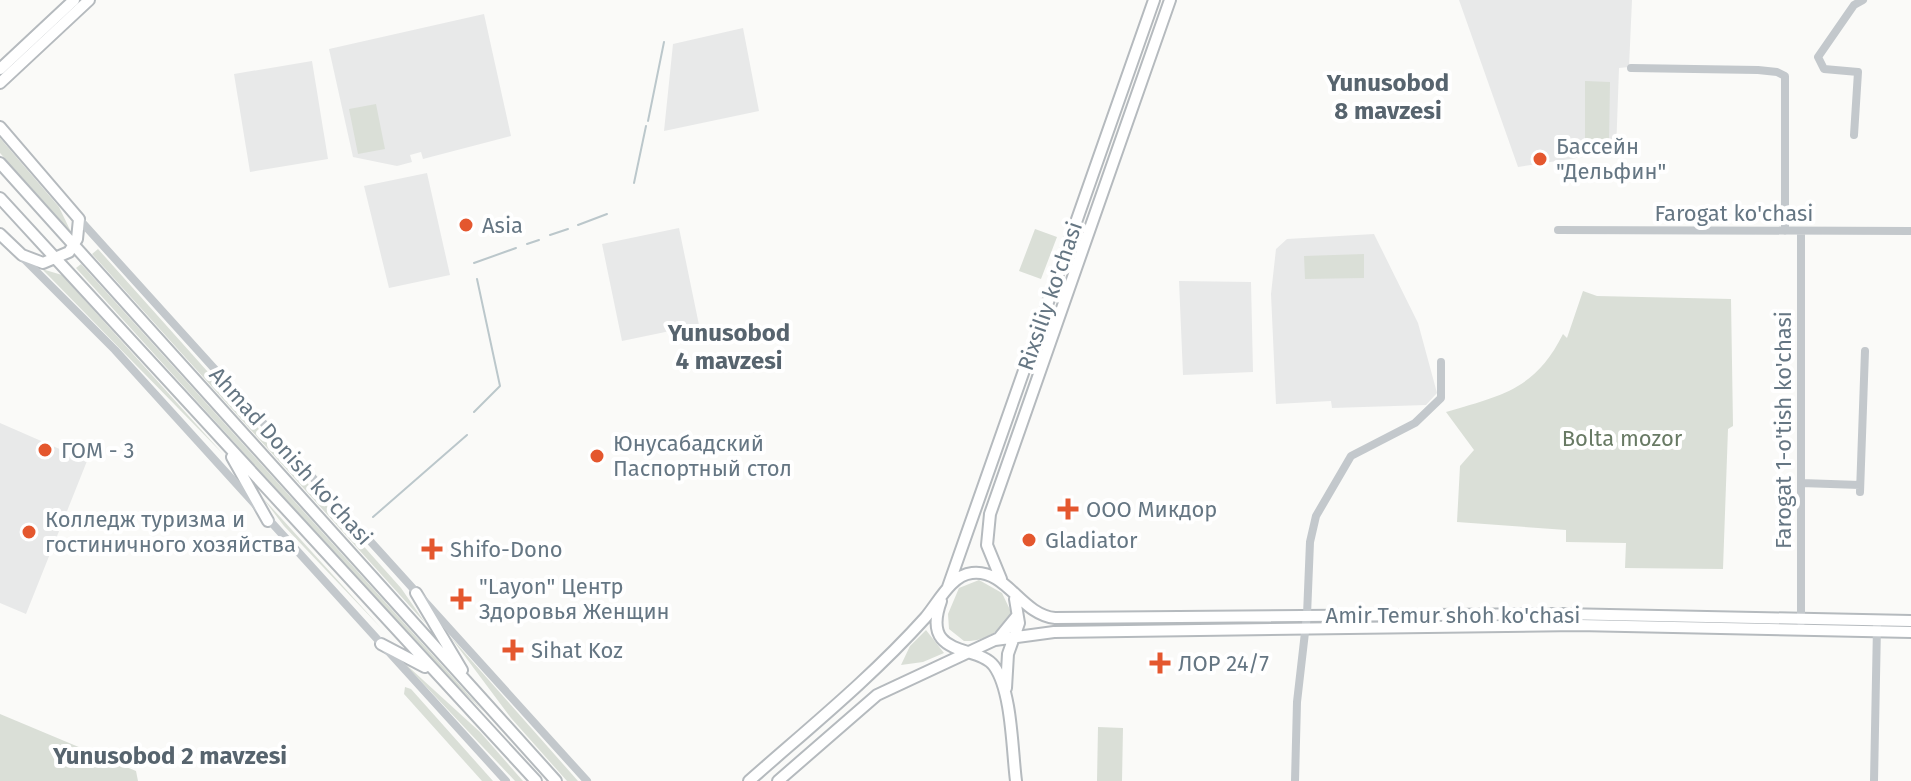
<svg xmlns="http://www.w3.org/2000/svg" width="1911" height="781" font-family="'Fira Sans',sans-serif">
	<rect width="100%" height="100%" fill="#fafaf8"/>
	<path fill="#e8e9e9" d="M1459 0H1632L1629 67 1619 68 1616 152 1518 167Z
		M484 14 511 136 423 159 421 152 410 155 412 162 397 166 353 157 329 49Z
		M743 28 759 111 664 131 673 44Z
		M312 61 328 159 250 172 234 74Z
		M427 173 450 275 389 288 364 186Z
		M679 228 699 325 622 341 602 244Z
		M1374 234 1418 323 1437 393 1426 405 1332 408 1331 401 1276 404 1271 294 1276 249 1287 239Z
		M1179 281 1251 282 1253 372 1183 375Z
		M0 423 87 461 26 614 0 603Z"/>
	<path fill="#dadfd7" d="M1585 81 1610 82 1609 142H1585Z
		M376 104 385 149 358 154 349 109Z
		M0 138 59 207 71 232 0 153Z
		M1035 229 1057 237 1041 279 1019 271Z
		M98 249 401 588 426 624 92 254Z
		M1364 254V278L1305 279 1304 256Z
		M81 264 484 712 441 670 76 268Z
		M42 269 62 275 223 454Z
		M1583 291 1597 296 1731 299 1733 426 1728 429 1723 569 1625 568 1626 543 1566 542V530L1457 522 1460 466 1474 450 1446 412C1502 395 1535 390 1563 334L1567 338Z
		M262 497 382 629 284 526Z
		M979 580 1002 593 1012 614C1001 631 985 642 964 641L949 629 948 614 959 588Z
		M926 630 944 653 923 662 901 665 910 646Z
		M449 635 578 781H567L511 718Z
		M400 659 480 732 523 781H515Z
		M405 687 411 689 493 781H482L404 694Z
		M0 714 136 771 138 781H0Z
		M1098 727 1123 728 1122 781H1097Z"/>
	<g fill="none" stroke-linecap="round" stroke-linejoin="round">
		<path stroke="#bbc7cb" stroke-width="2" d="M648 121 664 42
			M634 183 646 126
			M578 225 607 214
			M550 235 568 229
			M527 244 539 240
			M474 263 516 248
			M474 412 500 386 477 279
			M373 517 467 435"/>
		<defs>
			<path id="major" d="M0 69 74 0
				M0 83 89 0
				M0 127 79 219 77 239 69 252 43 263 22 255 0 234
				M0 163 556 781
				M0 198 536 781
				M232 457 268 521
				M1001 579 987 545 990 514 1170 0
				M948 587 1154 0
				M416 593 462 670
				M941 601C920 659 978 644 994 666 1012 691 1012 750 1016 781
				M995 640 1054 632 1578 625 1911 632
				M381 644 425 667
				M1006 688 1008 654 1019 623 1015 599
				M749 781C809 728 871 678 925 618 938 603 951 575 972 573 1007 569 1021 615 1055 618L1561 614 1911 621
				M778 781 877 695 999 638 1017 616"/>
		</defs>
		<use href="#major" stroke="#b5babe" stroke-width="14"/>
		<path stroke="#c3c8cc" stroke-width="8" d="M1631 68 1758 70 1777 72 1785 76V231
			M1854 135 1858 72 1824 69 1818 57 1854 5 1863 0
			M79 219 587 781
			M1558 230 1911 231
			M23 258 115 350 506 781
			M1801 483 1860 485
			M1860 492 1865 351
			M1801 622V231
			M1295 781 1297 702 1307 615 1310 542 1316 516 1351 456 1415 423 1441 398V362
			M1874 781 1877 626"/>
		<use href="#major" stroke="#fff" stroke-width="10"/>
	</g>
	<g fill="#e4572e" stroke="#fff" stroke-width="3">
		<circle cx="1540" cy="159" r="8"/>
		<circle cx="466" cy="225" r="8"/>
		<circle cx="45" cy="450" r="8"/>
		<circle cx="597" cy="456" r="8"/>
		<path d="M1064 497h8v8h8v8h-8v8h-8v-8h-8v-8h8z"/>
		<circle cx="29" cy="532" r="8"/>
		<circle cx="1029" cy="540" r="8"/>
		<path d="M428 537h8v8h8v8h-8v8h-8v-8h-8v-8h8z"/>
		<path d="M457 587h8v8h8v8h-8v8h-8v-8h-8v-8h8z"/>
		<path d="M509 638h8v8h8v8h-8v8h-8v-8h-8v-8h8z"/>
		<path d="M1156 651h8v8h8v8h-8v8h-8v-8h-8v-8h8z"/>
	</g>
	<g text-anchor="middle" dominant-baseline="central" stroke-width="8" stroke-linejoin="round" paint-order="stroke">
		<g font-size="22" fill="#657683" stroke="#fff" text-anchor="start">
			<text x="1556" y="146">Бассейн<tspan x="1556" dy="25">"Дельфин"</tspan></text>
			<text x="482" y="225">Asia</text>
			<text x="613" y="443">Юнусабадский<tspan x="613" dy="25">Паспортный стол</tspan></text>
			<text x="61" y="450">ГОМ - 3</text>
			<text x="1086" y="509">ООО Микдор</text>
			<text x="45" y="519">Колледж туризма и<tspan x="45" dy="25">гостиничного хозяйства</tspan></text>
			<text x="1045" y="540">Gladiator</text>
			<text x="450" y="549">Shifo-Dono</text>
			<text x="479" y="586">"Layon" Центр<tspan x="479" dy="25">Здоровья Женщин</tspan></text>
			<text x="531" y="650">Sihat Koz</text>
			<text x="1178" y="663">ЛОР 24/7</text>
		</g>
		<g font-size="22" fill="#657683" stroke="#fff">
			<text x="1734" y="213">Farogat ko'chasi</text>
			<text transform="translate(1050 296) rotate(-71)">Rixsiliy ko'chasi</text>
			<text transform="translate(1783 430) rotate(-90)">Farogat 1-o'tish ko'chasi</text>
			<text transform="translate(291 456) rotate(48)">Ahmad Donish ko'chasi</text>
			<text x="1453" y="615">Amir Temur shoh ko'chasi</text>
		</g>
		<g font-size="22" fill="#687a64" stroke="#fff">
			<text x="1622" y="438">Bolta mozor</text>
		</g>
		<g font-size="24" font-weight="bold" fill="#57646e" stroke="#fff">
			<text x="1388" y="83">Yunusobod<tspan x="1388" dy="28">8 mavzesi</tspan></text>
			<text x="729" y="333">Yunusobod<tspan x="729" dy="28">4 mavzesi</tspan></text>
			<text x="170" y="756">Yunusobod 2 mavzesi</text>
		</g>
	</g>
</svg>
